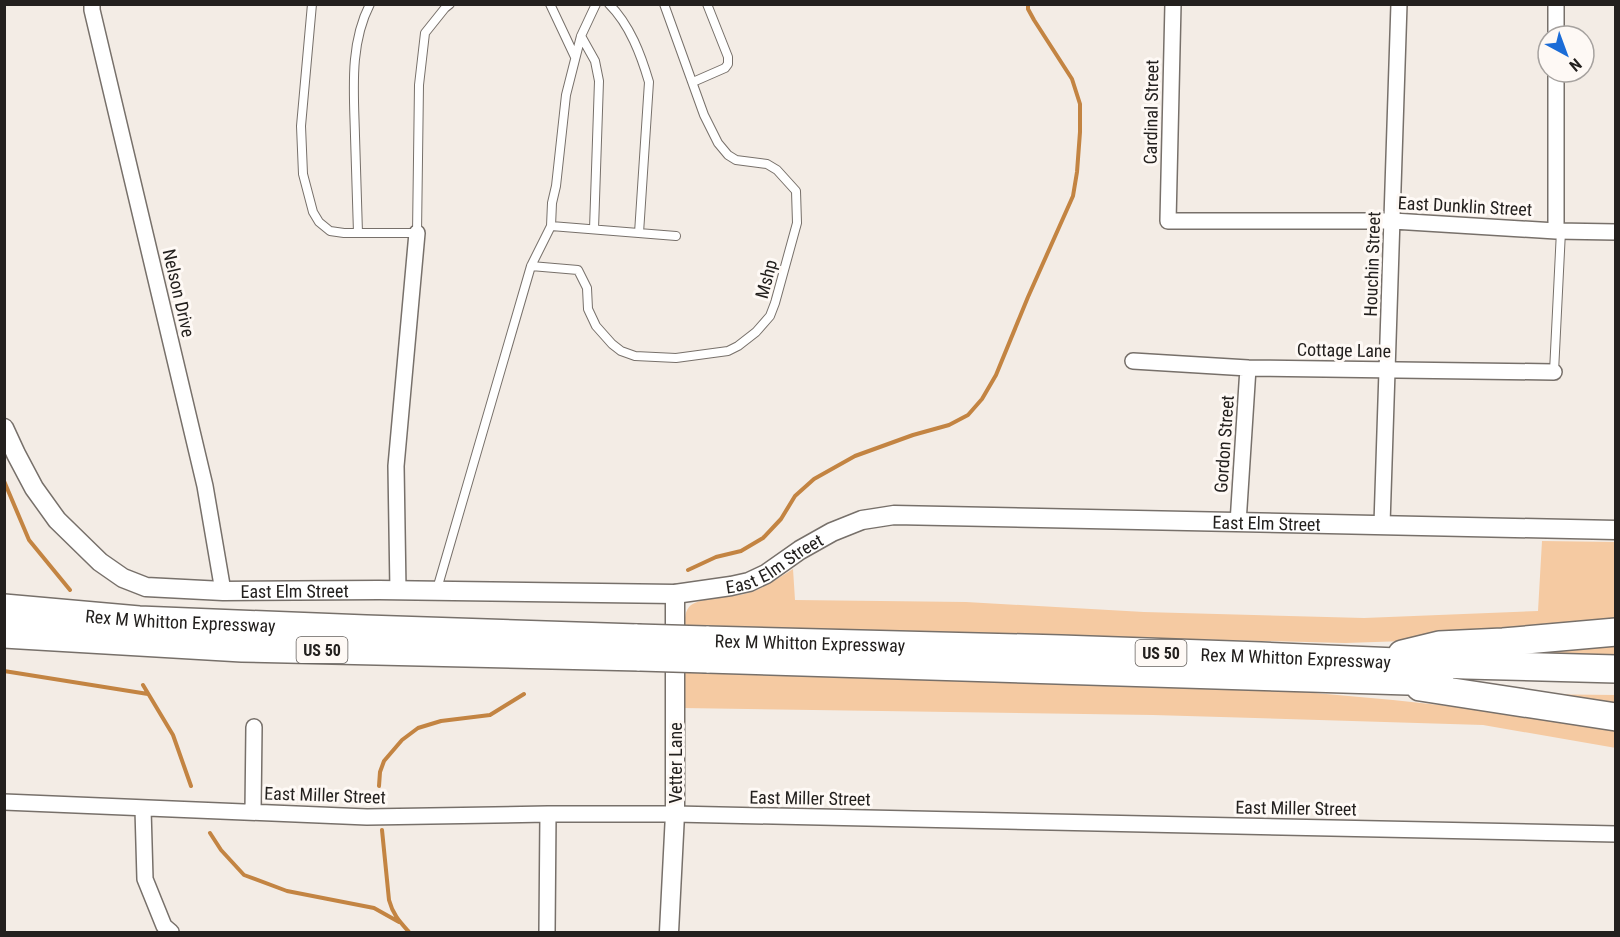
<svg xmlns="http://www.w3.org/2000/svg" width="1620" height="937" font-family="'Roboto Condensed',sans-serif">
	<rect width="100%" height="100%" fill="#f3ece5"/>
	<path fill="#f5caa2" d="M1542 541 1615 542V627L1466 639 1345 643 1033 635 933 637 684 629C685 622 684 613 689 607 697 597 733 598 748 593 764 588 779 578 793 569L795 600 966 602 1144 612 1364 618 1538 611Z
		M1615 639V658L1516 655Z
		M684 670 1258 688 1393 700 1495 711 1615 728 1616 748 1483 725 1153 715 682 708Z
		M1527 694 1615 695V713Z"/>
	<g fill="none" stroke-linecap="round" stroke-linejoin="round">
		<path stroke="#c38442" stroke-width="4" d="M4 481 29 540 70 590
			M688 570 716 557 741 551 763 538 781 519 795 496 814 479 855 456 913 435 949 425 968 415 982 399 996 375 1028 297 1073 196 1077 172 1080 132V104L1072 79 1034 20 1028 9V4
			M4 671 148 694
			M143 685 173 735 191 786
			M379 786 380 772 384 761 402 740 418 728 441 721 490 715 524 694
			M382 830 389 900C393 915 400 922 409 932
			M210 833 221 850 244 875 287 891 374 908 399 922"/>
		<defs>
			<path id="service" d="M312 4 301 126 303 174 313 212 319 222 330 231 344 233H417L419 85 425 33 445 8 450 4
				M550 4 575 57
				M609 4C630 25 641 55 649 82L639 233
				M581 36 595 61 599 81 594 229
				M693 82 725 68 728 64V57L707 4
				M551 226 676 236
				M358 233C357 201 356 168 355 136 354 92 349 45 370 4
				M531 266 578 270 587 288 588 309 596 326 612 344 621 351 635 356 676 358 728 351 738 346 756 332 770 316 775 303 797 223 796 191 777 170 767 164 736 160 728 155 718 143 704 115 664 4
				M1554 372 1561 231
				M437 589 531 266 551 226 552 203 556 186 566 95 581 36 596 4"/>
			<path id="minor" d="M92 4V10L205 486 223 591
				M1173 4 1168 221H1393L1556 231 1616 232
				M1556 4V36
				M1556 72V231
				M1133 361 1248 368 1554 372
				M1238 523 1248 368
				M1382 524 1399 4
				M398 590 396 466 417 233
				M4 802 367 817 548 814H675L1616 834
				M143 809 145 879 164 926 171 932
				M253 812 254 727
				M547 932 548 814"/>
			<g id="tertiary">
				<path id="s1" d="M4 428 16 454 34 488 57 520 100 562 123 578 146 587 223 591 379 590 675 594 731 586 749 582 766 574 800 550 832 532 862 520 894 515 1616 530"/>
				<path d="M669 932 675 814V594"/>
			</g>
			<g id="motorway">
				<path id="s2" d="M4 608 139 620 366 629 637 638"/>
				<path d="M4 634 242 648 640 657"/>
				<path id="s3" d="M706 640 1061 649 1261 656 1466 665 1616 669"/>
				<path d="M1402 654 1439 645 1503 642 1616 632"/>
				<path d="M707 659 1440 682"/>
				<path d="M1420 687 1616 717"/>
			</g>
		</defs>
		<use href="#service" stroke="#77706a" stroke-width="10"/>
		<use href="#minor" stroke="#77706a" stroke-width="18"/>
		<use href="#tertiary" stroke="#77706a" stroke-width="21"/>
		<use href="#motorway" stroke="#77706a" stroke-width="30"/>
		<use href="#service" stroke="#fff" stroke-width="8"/>
		<use href="#minor" stroke="#fff" stroke-width="15"/>
		<use href="#tertiary" stroke="#fff" stroke-width="18"/>
		<use href="#motorway" stroke="#fff" stroke-width="27"/>
		<defs>
			<path id="motorway-bridge" d="M637 638 706 640
				M640 657 707 659"/>
		</defs>
		<use href="#motorway-bridge" stroke="#77706a" stroke-width="30" stroke-linecap="butt"/>
		<use href="#motorway-bridge" stroke="#fff" stroke-width="27"/>
	</g>
	<g text-anchor="middle" dominant-baseline="central" stroke-width="6" stroke-linejoin="round" paint-order="stroke">
		<g fill="#fef9f5" stroke="#65615e" stroke-width="1.5">
			<rect x="296.5" y="637" width="51" height="26" rx="4.5"/>
			<rect x="1135.5" y="640" width="51" height="26" rx="4.5"/>
		</g>
		<g font-size="16" font-weight="bold" fill="#23201e">
			<text x="322" y="650">US 50</text>
			<text x="1161" y="653">US 50</text>
		</g>
		<g font-size="18" fill="#23201e" stroke="#fef9f5">
			<text transform="translate(1151 112) rotate(-89)">Cardinal Street</text>
			<text transform="translate(1465 206) rotate(3)">East Dunklin Street</text>
			<text transform="translate(1372 264) rotate(-88)">Houchin Street</text>
			<text transform="translate(766 279) rotate(-75)">Mshp</text>
			<text transform="translate(179 293) rotate(77)">Nelson Drive</text>
			<text transform="translate(1344 350) rotate(1)">Cottage Lane</text>
			<text transform="translate(1224 444) rotate(-86)">Gordon Street</text>
			<text stroke="none"><textPath href="#s1" startOffset="1358">East Elm Street</textPath></text>
			<text stroke="none"><textPath href="#s1" startOffset="854">East Elm Street</textPath></text>
			<text stroke="none"><textPath href="#s1" startOffset="368">East Elm Street</textPath></text>
			<text stroke="none"><textPath href="#s2" startOffset="177">Rex M Whitton Expressway</textPath></text>
			<text stroke="none"><textPath href="#s3" startOffset="104">Rex M Whitton Expressway</textPath></text>
			<text stroke="none"><textPath href="#s3" startOffset="590">Rex M Whitton Expressway</textPath></text>
			<text transform="translate(675 763) rotate(-90)">Vetter Lane</text>
			<text transform="translate(325 795) rotate(2)">East Miller Street</text>
			<text transform="translate(810 798) rotate(1)">East Miller Street</text>
			<text transform="translate(1296 808) rotate(1)">East Miller Street</text>
		</g>
	</g>
	<rect width="1620" height="937" fill="none" stroke="#23201e" stroke-width="12"/>
	<g transform="translate(1566 54) rotate(139)"><circle r="28" fill="#fef9f5" stroke="#a6a29f" stroke-width="1.5"/>
	<path d="M0-4.5L10 22L0 15L-10 22Z" fill="#1b6cd7"/>
	<text y="-9" font-size="16" font-weight="bold" text-anchor="middle" fill="#23201e">N</text>
	</g>
</svg>
